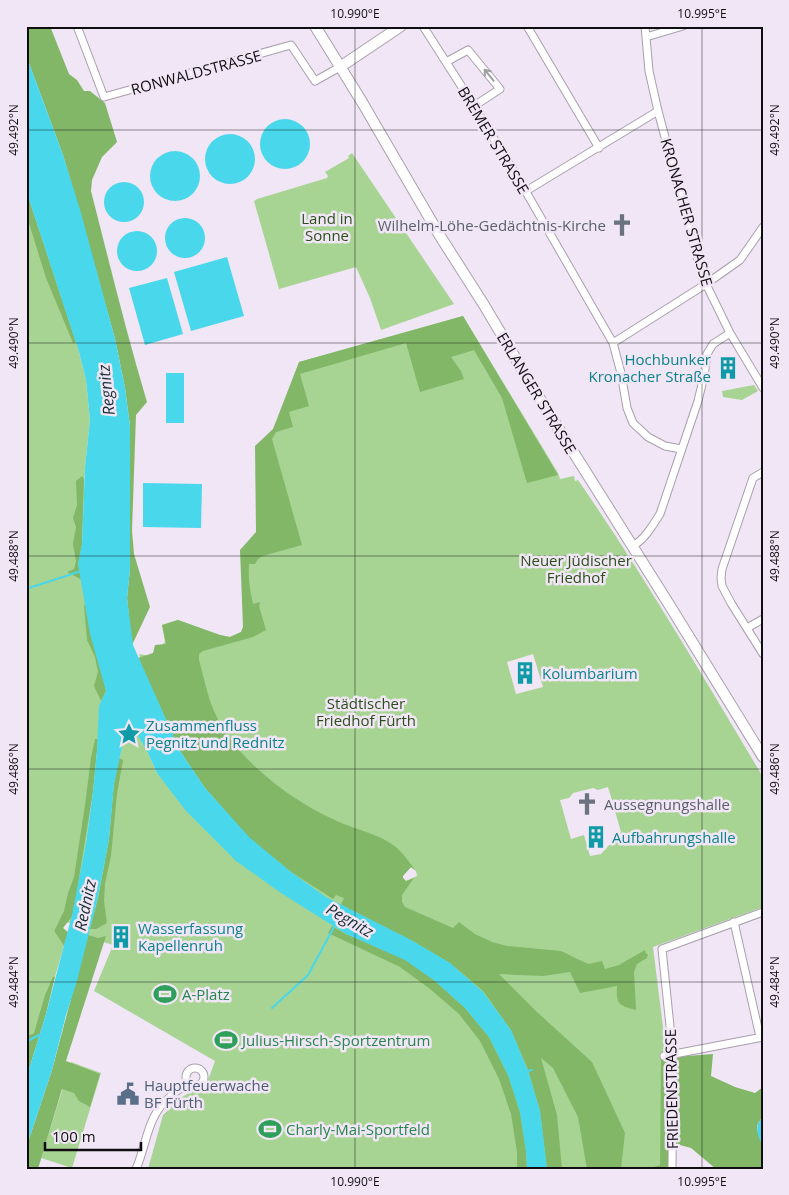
<svg xmlns="http://www.w3.org/2000/svg" width="789" height="1195" font-family="'Open Sans',sans-serif">
	<rect width="100%" height="100%" fill="#f1e6f5"/>
	<path fill="#a7d493" fill-rule="evenodd" d="M352 153 454 304 381 330 370 298 356 267 279 289 254 201 257 199 327 178 328 176 325 172 349 158 348 156Z
		M26 190 79 352 86 380 90 420 85 467 82 544 106 691 97 750 93 792 86 843 73 915 70 923 59 921 54 931 64 946 55 977 34 1033 26 1036Z
		M463 316 558 473 560 479 574 476 575 481 578 480C643 574 701 673 760 772L763 779V907L653 947 667 1059 665 1164 656 1169H148L163 1115 182 1097 207 1083 215 1061 94 991 113 945 87 937 98 897 109 839 114 784 128 719 146 749 157 773 249 837 205 788 180 751 149 683 139 654 150 656 165 642 162 625 178 620 220 635 230 637 241 632 243 627 245 560 299 544 269 439 289 412 297 369 299 362ZM533 654 543 687 516 694 507 662ZM608 787 621 832 601 854 590 856 584 835 571 839 560 800 569 798 573 793 593 788 598 790ZM411 867 416 871 417 876 406 881 403 878V875Z
		M754 385 758 391 742 400 723 397 722 391Z
		M71 1062 101 1073 72 1168 41 1158Z"/>
	<path fill="#82b768" d="M26 26H50L69 74 77 80 84 91H90L105 103 117 142 102 157 92 180 91 191C109 261 126 332 147 402L136 415 132 531 134 554 150 607 132 645 127 598 130 569V426L125 388 115 339 80 213 63 155 26 55Z
		M26 190 76 342 73 343 46 278 29 223V212L26 204Z
		M463 316 558 475 527 483 502 398 474 350 451 357 461 371 464 379 420 392 406 343 300 374 309 406 289 412 293 427 276 432 272 439 302 545 263 556 258 559 255 564H249C248 578 250 590 253 604L260 602 259 606 266 630 253 637 203 651 199 654V660C204 677 207 695 214 711 233 757 292 802 337 821 354 829 379 834 393 845 403 852 409 862 416 871L411 867 403 876V878L406 881 414 878 402 895V902L405 907 453 928 459 922 475 934 492 942 507 946 561 951 588 964 602 961 605 969 619 965 645 950 646 954H648L647 958 637 964 634 972 636 1010C618 1005 616 1004 617 986L580 993 570 972 543 976 499 974 537 1012 592 1062 625 1133 621 1169H587L578 1117 553 1068 541 1058 557 1115 562 1169H547L540 1111 528 1070 511 1030 483 991 450 963 411 940 341 905 344 898 336 895 333 899 291 872 249 838 205 788 180 751 138 658 153 653 155 645 166 644 162 625 178 620 220 635 230 637 241 632 243 627 240 550 256 532 255 446 273 429 299 362Z
		M82 476 84 479 82 544 78 564 82 580 67 572 74 569 76 561 73 544 76 527 73 518 77 505 76 481Z
		M87 602 106 691 101 701 94 686 98 672 95 657 87 640 84 606Z
		M95 739H98L93 792 73 915 63 928 68 932 64 946 54 931 64 911 68 893 74 877 85 805 91 758Z
		M119 758 123 760 117 794 111 856 105 884 104 901 107 923 96 929H90L98 898 109 839 114 783Z
		M332 926 346 934 405 959 435 981 465 1008 489 1037 508 1075 520 1112 526 1151 527 1169H517V1152L511 1114 499 1079 480 1041 459 1014 430 989 400 967 328 933Z
		M88 935 98 938 106 936 66 1061 100 1074 90 1107 79 1101 74 1093 62 1089 38 1169H26V1148L52 1070Z
		M53 977H55L46 1014 26 1079V1036L34 1033 45 995Z
		M713 1054 711 1076 735 1087 755 1093 763 1087V1117C751 1128 761 1135 763 1148 764 1154 763 1162 763 1169H716L691 1148 676 1144 674 1169H648L660 1165 661 1058Z"/>
	<path fill="#49d7ec" d="M26 55 63 155 81 213 115 339 125 388 130 426V570L127 598 133 645 180 751 205 788 249 837 291 872 326 897 411 940 450 963 483 992 511 1030 528 1071 540 1111 547 1169H527L526 1151 520 1112 508 1075 489 1037 465 1008 435 981 405 960 346 934 281 893 236 861 186 811 157 773 146 749 128 720 114 784 109 839 98 897 77 981 66 1015 52 1070 26 1148V1079L46 1014 72 915 86 843 93 792 97 750 99 706 106 691 90 634 78 564 82 544 85 467 90 420 86 380 79 352 26 190Z
		M260 144a25 25 0 1 1 50 0a25 25 0 1 1-50 0Z
		M205 159a25 25 0 1 1 50 0a25 25 0 1 1-50 0Z
		M150 176a25 25 0 1 1 50 0a25 25 0 1 1-50 0Z
		M104 202a20 20 0 1 1 40 0a20 20 0 1 1-40 0Z
		M165 238a20 20 0 1 1 40 0a20 20 0 1 1-40 0Z
		M117 251a20 20 0 1 1 40 0a20 20 0 1 1-40 0Z
		M227 257 244 316 191 331 174 272Z
		M167 278 183 334 145 345 129 288Z
		M166 373H184V423H166Z
		M143 483 202 484 201 528 143 527Z
		M763 1117V1147C758 1136 753 1126 763 1117Z"/>
	<g fill="none" stroke-linecap="round" stroke-linejoin="round">
		<path stroke="#49d7ec" stroke-width="2" d="M26 589 81 571
			M272 1008 308 975 334 927
			M26 1042 39 1035 42 1036
			M528 1071 532 1070"/>
		<defs>
			<path id="street" d="M77 26 104 97 291 45 315 81 340 67
				M423 26 474 106 522 185 613 343 621 373 627 408 633 423 648 437 665 446 681 449
				M527 26 599 148
				M645 26 649 71 658 111 697 257 706 284 730 333 763 388
				M646 37 683 26
				M446 62 468 50 500 89 474 106
				M526 191 658 111
				M613 343 706 284 740 260 763 227
				M763 472 753 478 722 569 721 578 722 586 731 603 763 654
				M633 546C645 539 653 525 660 514L698 401 704 376 707 354 713 344 730 333
				M747 628 763 619
				M734 922 760 1037
				M664 1056 763 1037
				M186 1077a9 9 0 1 1 18 0a9 9 0 1 1-18 0Z
				M136 1169C145 1149 147 1123 161 1106 168 1097 179 1090 188 1082
				M672 1169 673 1055 662 949 763 912"/>
			<path id="secondary" d="M315 26 362 102 440 236 484 305 535 391 670 606 763 757
				M340 67 401 26"/>
		</defs>
		<use href="#street" stroke="#a99fad" stroke-width="9"/>
		<use href="#secondary" stroke="#a99fad" stroke-width="12"/>
		<use href="#street" stroke="#fff" stroke-width="7"/>
		<use href="#secondary" stroke="#fff" stroke-width="10"/>
	</g>
	<defs><path id="oneway-shaft" d="M-6 0H5M1.5-3L5.5 0L1.5 3" fill="none" stroke-width="1.6" stroke-linecap="round" stroke-linejoin="round" transform="scale(1.25)"/></defs>
	<use stroke="#9f9ea0" href="#oneway-shaft" transform="translate(489 75) rotate(-129)"/>
	<path fill="none" stroke="#100d12" stroke-width="1" stroke-opacity="0.45" d="M355 26V1169M702 26V1169M26 130H763M26 343H763M26 556H763M26 769H763M26 982H763"/>
	<defs>
		<symbol id="church-bare" viewBox="-9 -9 18 18"><path d="M-1.2-6h2.4v3.5h3.3v2.4h-3.3V6h-2.4V-.1h-3.3v-2.4h3.3Z" fill="#6b7280" stroke="#f1e6f5" stroke-width="2.5" paint-order="stroke"/></symbol>
		<symbol id="building-bare" viewBox="-9 -9 18 18"><path d="M-4-6H4V6H1V3H-1V6H-4ZM-2.5-4.3h1.7v1.8h-1.7ZM.8-4.3h1.7v1.8H.8ZM-2.5-1h1.7V.8h-1.7ZM.8-1h1.7V.8H.8Z" fill="#0f9aa8" stroke="#f1e6f5" stroke-width="2.5" paint-order="stroke"/></symbol>
		<symbol id="sight-bare" viewBox="-9 -9 18 18"><path d="M0-6L1.8-2.2L6-1.7L2.9 1.2L3.7 5.4L0 3.3L-3.7 5.4L-2.9 1.2L-6-1.7L-1.8-2.2Z" fill="#0f9aa8" stroke="#f1e6f5" stroke-width="2.5" paint-order="stroke"/></symbol>
		<symbol id="stadium-bare" viewBox="-9 -9 18 18"><path d="M0-5a6.5 5 0 1 0 0 10a6.5 5 0 1 0 0-10ZM-3.5-1.8h7v3.6h-7Z" fill="#2e9e5b" stroke="#f1e6f5" stroke-width="2.5" paint-order="stroke"/></symbol>
		<symbol id="civic-bare" viewBox="-9 -9 18 18"><path d="M-.6-6.5H3V-4.5H.6V-3L4-1V1h2V6H-6V1h2V-1L-.6-3ZM-1.2 2.5V6h2.4V2.5Z" fill="#5c6f8a" stroke="#f1e6f5" stroke-width="2.5" paint-order="stroke"/></symbol>
	</defs>
	<g fill-rule="evenodd">
		<use href="#church-bare" x="606" y="209" width="32" height="32"/>
		<use href="#building-bare" x="712" y="352" width="32" height="32"/>
		<use href="#building-bare" x="509" y="657" width="32" height="32"/>
		<use href="#sight-bare" x="113" y="718" width="32" height="32"/>
		<use href="#church-bare" x="571" y="788" width="32" height="32"/>
		<use href="#building-bare" x="580" y="821" width="32" height="32"/>
		<use href="#building-bare" x="105" y="921" width="32" height="32"/>
		<use href="#stadium-bare" x="149" y="978" width="32" height="32"/>
		<use href="#stadium-bare" x="210" y="1024" width="32" height="32"/>
		<use href="#civic-bare" x="112" y="1078" width="32" height="32"/>
		<use href="#stadium-bare" x="254" y="1113" width="32" height="32"/>
	</g>
	<g text-anchor="middle" dominant-baseline="central" stroke-width="5" stroke-linejoin="round" paint-order="stroke">
		<g font-size="15" fill="#100d12" stroke="#f1e6f5">
			<text transform="translate(196 72) rotate(-15)">RONWALDSTRASSE</text>
			<text transform="translate(494 140) rotate(59)">BREMER STRASSE</text>
			<text transform="translate(687 212) rotate(74)">KRONACHER STRASSE</text>
			<text transform="translate(537 393) rotate(59)">ERLANGER STRASSE</text>
			<text transform="translate(671 1089) rotate(-91)">FRIEDENSTRASSE</text>
		</g>
		<g font-size="15" fill="#2c4f1a" stroke="#f1e6f5">
			<text x="327" y="218">Land in<tspan x="327" dy="17">Sonne</tspan></text>
			<text x="576" y="560">Neuer Jüdischer<tspan x="576" dy="17">Friedhof</tspan></text>
			<text x="366" y="703">Städtischer<tspan x="366" dy="17">Friedhof Fürth</tspan></text>
		</g>
		<g font-size="15" fill="#5b616d" stroke="#f1e6f5" text-anchor="end">
			<text x="606" y="225">Wilhelm-Löhe-Gedächtnis-Kirche</text>
			<text x="604" y="804" text-anchor="start">Aussegnungshalle</text>
		</g>
		<g font-size="15" fill="#0d838f" stroke="#f1e6f5" text-anchor="start">
			<text x="711" y="359" text-anchor="end">Hochbunker<tspan x="711" dy="17">Kronacher Straße</tspan></text>
			<text x="542" y="673">Kolumbarium</text>
			<text x="146" y="725">Zusammenfluss<tspan x="146" dy="17">Pegnitz und Rednitz</tspan></text>
			<text x="612" y="837">Aufbahrungshalle</text>
			<text x="138" y="928">Wasserfassung<tspan x="138" dy="17">Kapellenruh</tspan></text>
		</g>
		<g font-size="15" fill="#27864d" stroke="#f1e6f5" text-anchor="start">
			<text x="182" y="994">A-Platz</text>
			<text x="242" y="1040">Julius-Hirsch-Sportzentrum</text>
			<text x="286" y="1129">Charly-Mai-Sportfeld</text>
		</g>
		<g font-size="15" fill="#4e5e75" stroke="#f1e6f5" text-anchor="start">
			<text x="144" y="1085">Hauptfeuerwache<tspan x="144" dy="17">BF Fürth</tspan></text>
		</g>
		<g font-size="16" font-style="italic" fill="#172e32" stroke="#f1e6f5">
			<text transform="translate(106 390) rotate(-96)">Regnitz</text>
			<text transform="translate(85 905) rotate(-78)">Rednitz</text>
			<text transform="translate(350 920) rotate(30)">Pegnitz</text>
		</g>
	</g>
	<rect width="789" height="1195" fill="none" stroke="#f1e6f5" stroke-width="55"/>
	<path d="M45 1142v8h96v-8" fill="none" stroke="#100d12" stroke-width="2.5"/>
	<text x="52" y="1142" font-size="15" fill="#100d12" stroke="#f1e6f5" stroke-width="4" paint-order="stroke">100 m</text>
	<rect x="28" y="28" width="734" height="1140" fill="none" stroke="#100d12" stroke-width="2"/>
	<g font-size="12" text-anchor="middle" fill="#100d12">
		<text x="355" y="18">10.990°E</text>
		<text x="702" y="18">10.995°E</text>
		<text transform="translate(14 130) rotate(-90)" y="4">49.492°N</text>
		<text transform="translate(775 130) rotate(-90)" y="4">49.492°N</text>
		<text transform="translate(14 343) rotate(-90)" y="4">49.490°N</text>
		<text transform="translate(775 343) rotate(-90)" y="4">49.490°N</text>
		<text transform="translate(14 556) rotate(-90)" y="4">49.488°N</text>
		<text transform="translate(775 556) rotate(-90)" y="4">49.488°N</text>
		<text transform="translate(14 769) rotate(-90)" y="4">49.486°N</text>
		<text transform="translate(775 769) rotate(-90)" y="4">49.486°N</text>
		<text transform="translate(14 982) rotate(-90)" y="4">49.484°N</text>
		<text transform="translate(775 982) rotate(-90)" y="4">49.484°N</text>
		<text x="355" y="1186">10.990°E</text>
		<text x="702" y="1186">10.995°E</text>
	</g>
</svg>
